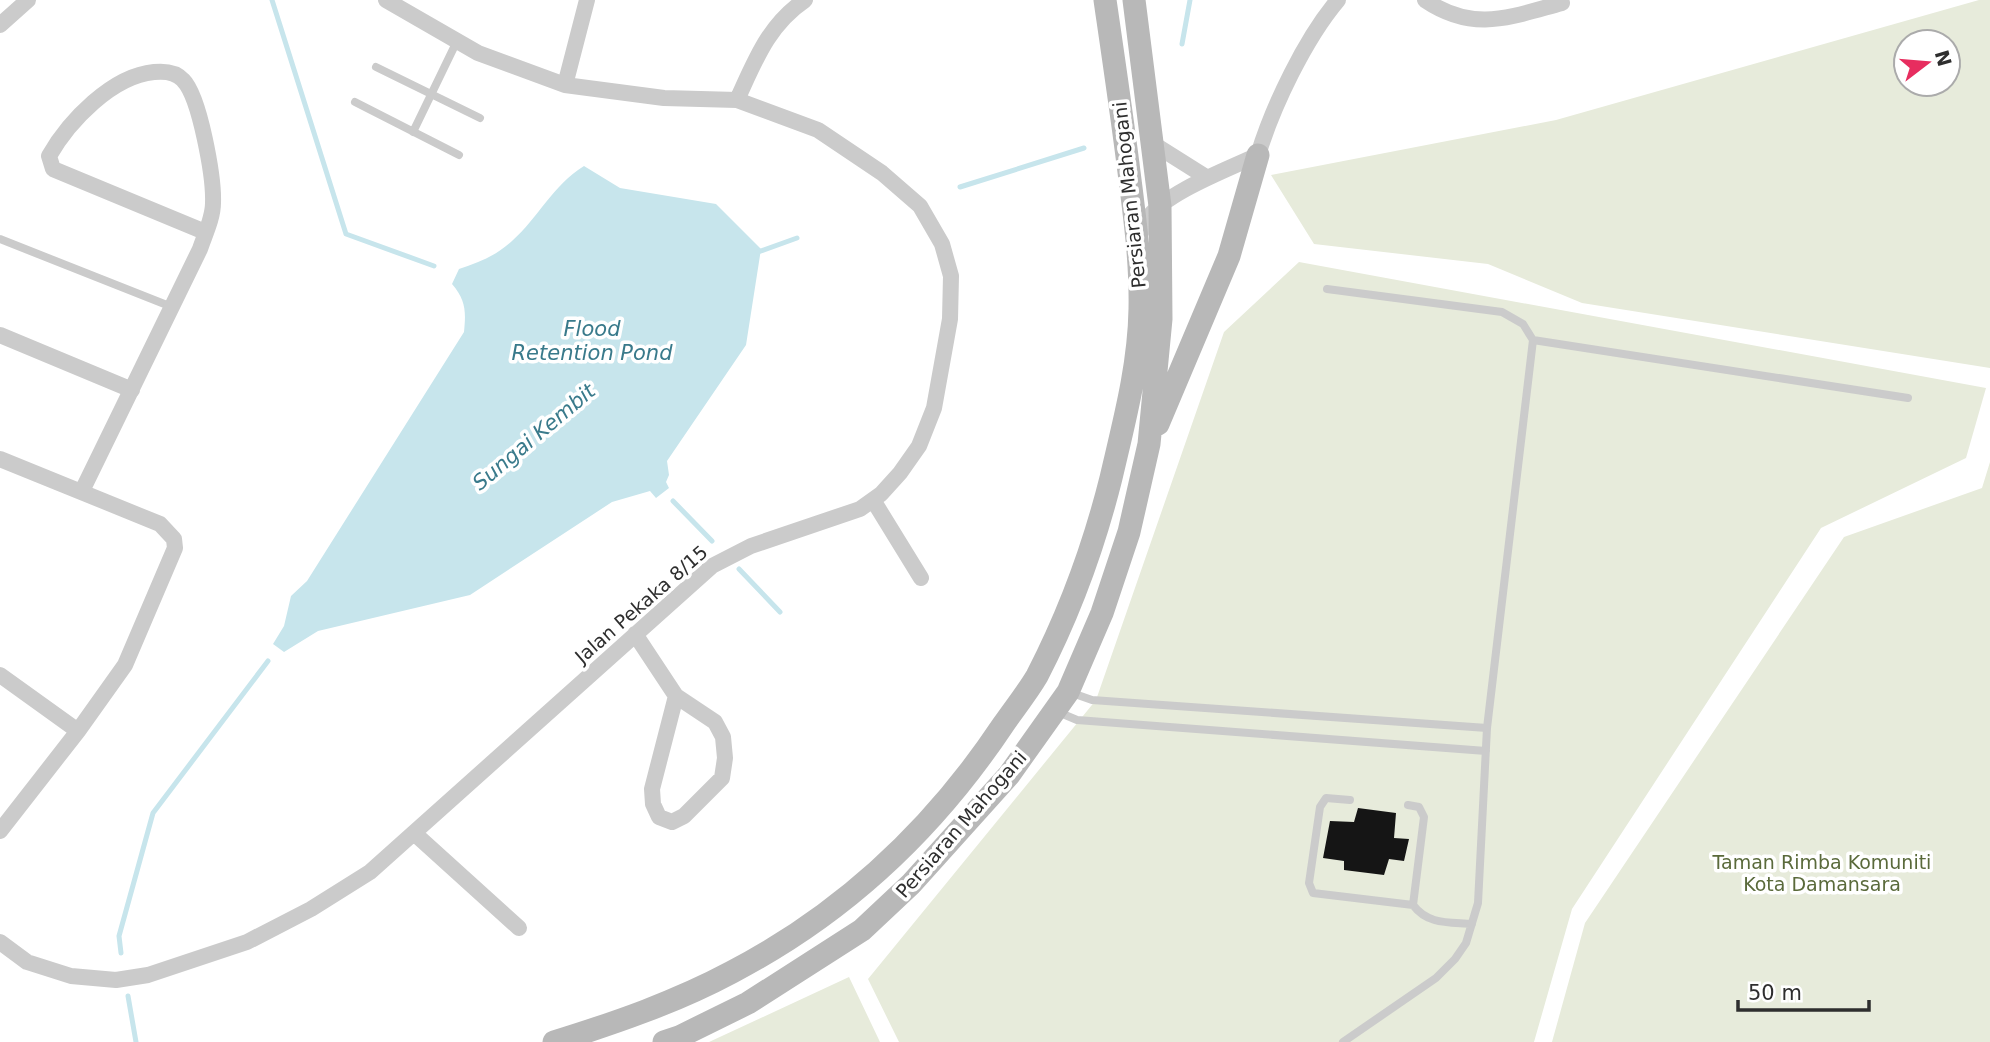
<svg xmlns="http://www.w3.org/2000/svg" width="1990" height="1042" font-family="'DejaVu Sans',sans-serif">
	<rect width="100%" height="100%" fill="#fff"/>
	<path fill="#e7ebdb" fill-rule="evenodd" d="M1979 0H1990V368L1582 303 1488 264 1314 244 1271 175 1556 120ZM1906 42H1948V84H1906Z
		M1299 262 1986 388 1966 458 1821 528 1572 909 1534 1042H899L868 979 1096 700 1224 332Z
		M1990 462V1042H1552L1585 923 1844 537 1982 488Z
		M849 977 880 1042H709Z"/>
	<path fill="#c7e5ec" d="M584 166 620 188 716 204 761 249 746 345 667 461 669 475 666 482 669 488 656 498 650 491 612 502 470 595 318 631 284 652 273 644 284 626 291 596 307 581 464 332C466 312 466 300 452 284L459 269C479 262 496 256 512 241 538 218 553 185 584 166Z"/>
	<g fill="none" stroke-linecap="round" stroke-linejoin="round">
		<path stroke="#c7e5ec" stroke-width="5" d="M272 0 346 234 434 266
			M1182 44 1190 0
			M960 187 1084 148
			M758 252 797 238
			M673 501 712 541
			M739 569 780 612
			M121 953 119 936 153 813 268 661
			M128 996 136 1042"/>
	</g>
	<path fill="#151515" d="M1358 808 1396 813 1394 838 1409 839 1404 861 1389 859 1384 875 1344 870V861L1323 858 1330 821 1354 822Z"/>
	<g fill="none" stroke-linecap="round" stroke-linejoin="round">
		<path stroke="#cbcbcb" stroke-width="8" d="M376 67 480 118
			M355 102 459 155
			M413 132 457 41
			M0 239 172 307
			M1327 289 1502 312 1523 324 1533 340 1487 728 1478 903 1466 943 1455 959 1436 978 1343 1042
			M1533 340 1908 398
			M1072 693 1092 700 1487 728
			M1058 712 1077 720 1486 751
			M1350 800 1326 798 1320 807 1309 883 1313 893 1413 905C1428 925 1449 922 1472 924
			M1408 805 1419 807 1424 817 1413 905"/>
		<path stroke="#cbcbcb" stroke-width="16" d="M1425 0C1474 33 1510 17 1562 3
			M0 25 28 0
			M565 85 587 0
			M737 100C755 61 768 25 805 0
			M1152 143 1206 177
			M1138 240C1141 233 1144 225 1147 219 1166 192 1229 169 1258 155 1273 106 1305 39 1338 0
			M0 335 132 390
			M0 459 160 524 174 539 175 548 125 665 78 731 0 831
			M82 491 200 249C205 234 213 218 213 203 214 178 200 97 183 80 176 72 164 71 154 72 112 76 69 121 49 156L53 169 205 232
			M873 500 921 578
			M635 634 676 696 715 722 723 737 725 758 722 778 684 816 672 822 659 817 653 804 652 789 676 696
			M0 675 78 731
			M414 833 519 928
			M0 942 27 962 71 976 116 980 148 975 247 942 311 909 370 872 712 566 751 546 860 509 881 494 900 473 919 446 934 408 950 319 951 276 942 244 920 206 882 173 818 130 737 100 664 98 565 85 478 53 386 0"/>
		<path stroke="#b8b8b8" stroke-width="23" d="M1158 424 1229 256 1258 155
			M554 1042C615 1023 676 1002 732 972 845 913 933 830 1003 725 1014 709 1027 693 1037 676 1069 614 1094 546 1111 478 1124 422 1139 367 1140 309 1141 260 1134 212 1128 164 1121 109 1113 55 1105 0
			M664 1042 679 1037 748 1003 862 930 911 884 1009 775 1068 692 1102 613 1129 532 1149 444 1161 319 1160 206 1134 0"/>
	</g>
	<g text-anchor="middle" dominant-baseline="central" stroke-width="7" stroke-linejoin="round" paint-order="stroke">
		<g font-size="19" fill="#2e2e2e" stroke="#fff">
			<text transform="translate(1129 195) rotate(-96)">Persiaran Mahogani</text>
			<text transform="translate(641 604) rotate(-41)">Jalan Pekaka 8/15</text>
			<text transform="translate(961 824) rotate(-49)">Persiaran Mahogani</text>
		</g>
		<g font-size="19" fill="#5a6a3b" stroke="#fff">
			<text x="1822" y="862">Taman Rimba Komuniti<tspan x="1822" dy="22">Kota Damansara</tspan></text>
		</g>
		<g font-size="21" font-style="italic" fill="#397a8b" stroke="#fff">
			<text x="592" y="329">Flood<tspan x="592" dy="24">Retention Pond</tspan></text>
			<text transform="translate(534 437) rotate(-40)">Sungai Kembit</text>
		</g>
	</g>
	<g transform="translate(1927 63) rotate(74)"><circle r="33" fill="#ffffff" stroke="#ababab" stroke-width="2"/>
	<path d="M0-5L12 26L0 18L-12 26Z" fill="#e72d5f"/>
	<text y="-10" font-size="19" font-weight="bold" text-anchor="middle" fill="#2e2e2e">N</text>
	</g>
	<path d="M1738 1000v10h131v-10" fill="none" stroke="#2e2e2e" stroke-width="3.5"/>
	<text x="1748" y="1000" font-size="21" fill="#2e2e2e" stroke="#ffffff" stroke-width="5" paint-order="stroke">50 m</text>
</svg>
